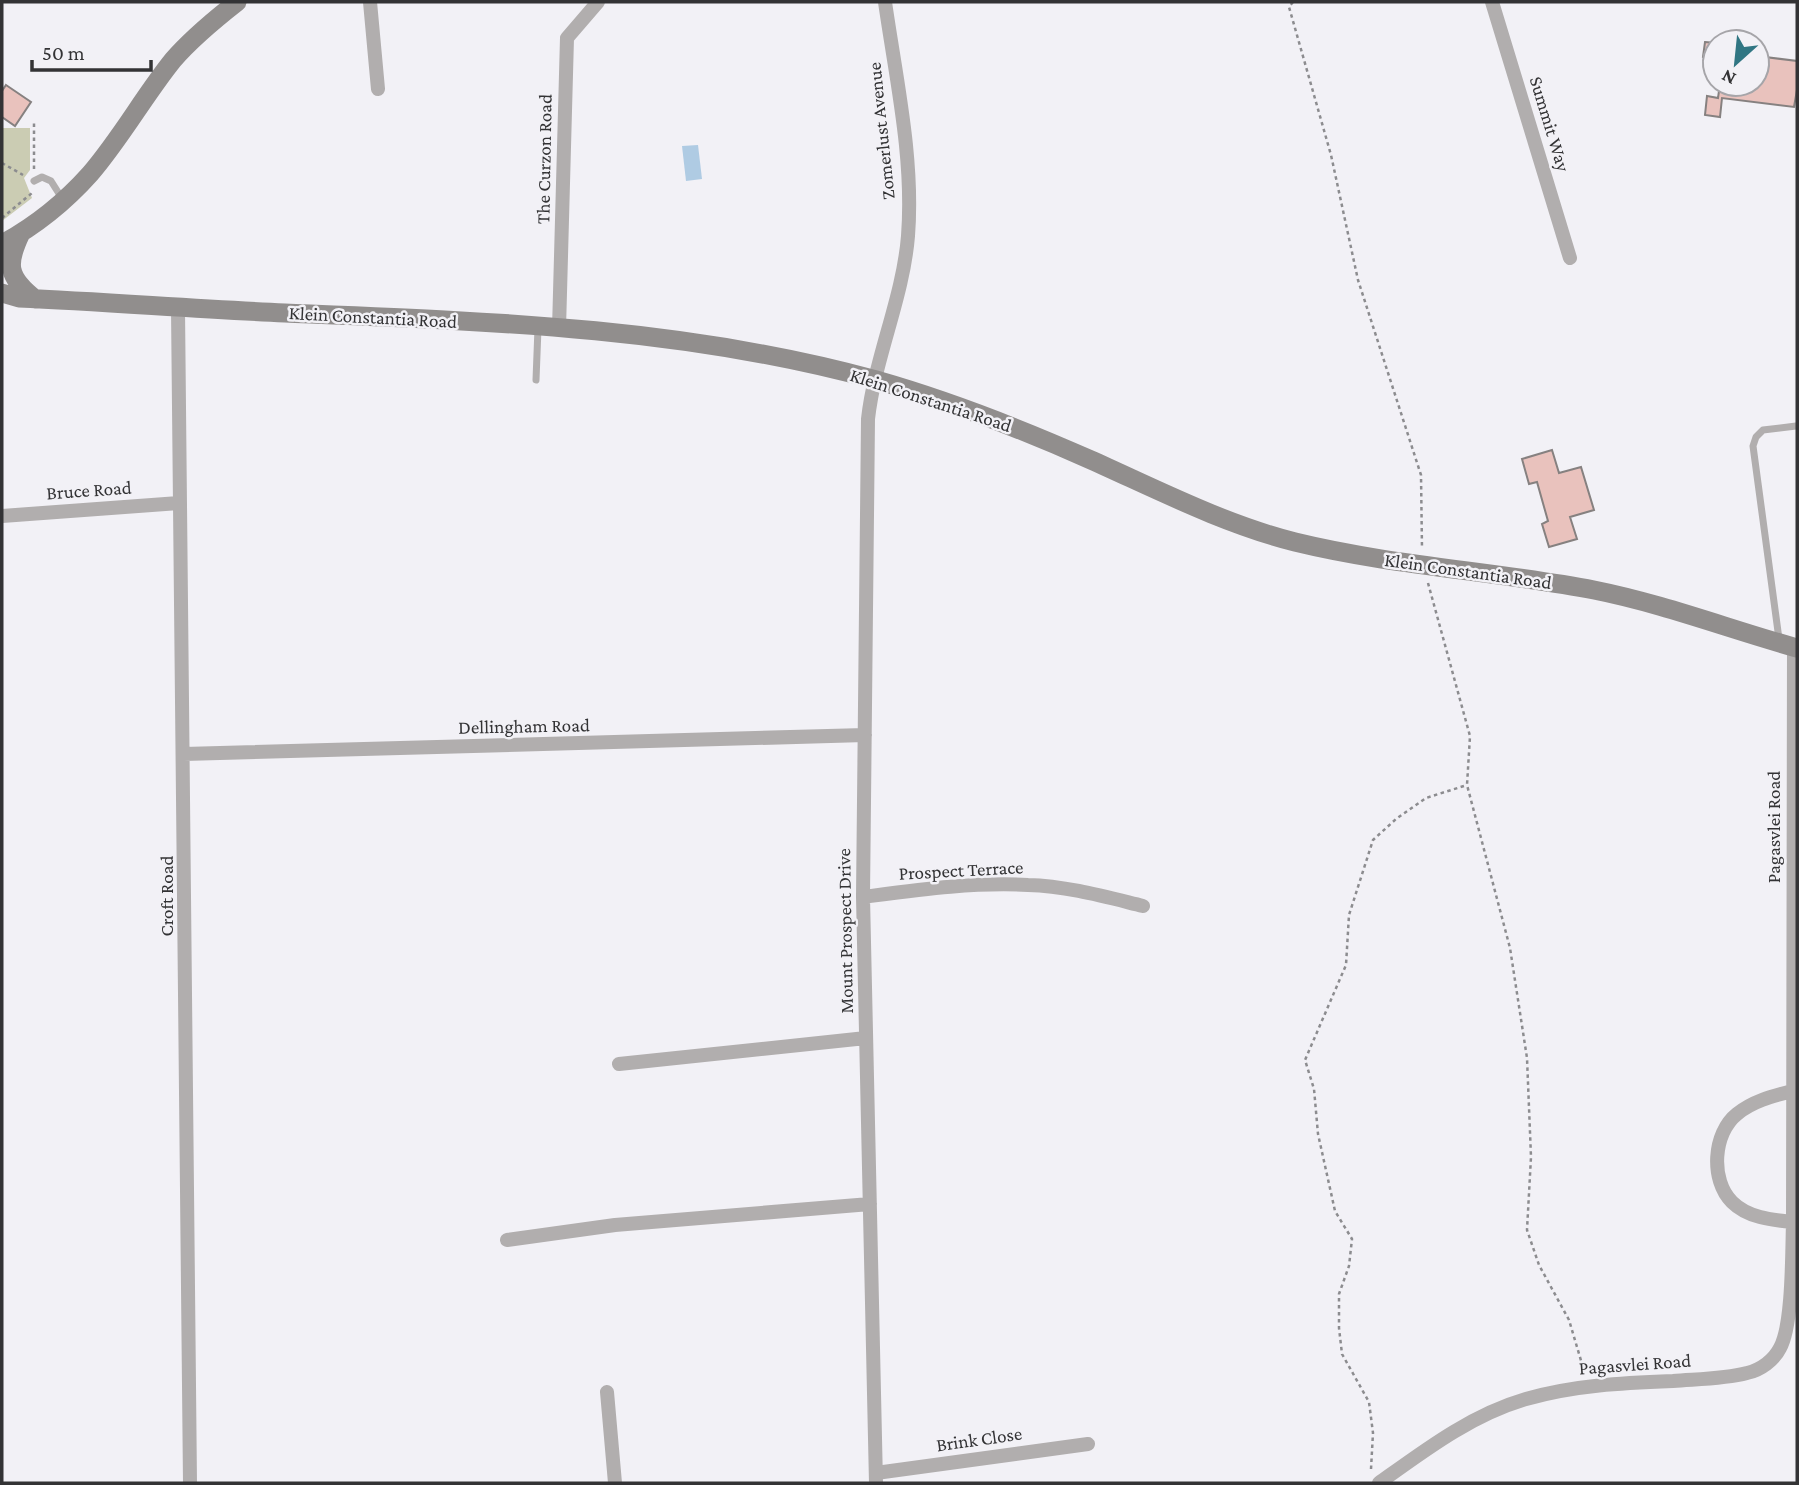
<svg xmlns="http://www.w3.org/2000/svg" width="1799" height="1485" font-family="'Crimson Pro',serif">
	<rect width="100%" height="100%" fill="#f2f1f6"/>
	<path fill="#cbccb3" d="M2 128H30V170L24 178 32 198 2 221Z"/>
	<path fill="#afcbe3" d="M698 145 702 179 686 181 682 146Z"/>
	<path fill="#e9c2bd" stroke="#868180" stroke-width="2" d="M1705 42 1715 43V59L1703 57Z
		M1757 56 1797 61V90L1794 107 1722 98 1720 117 1705 115 1707 96 1718 98 1720 84H1757Z
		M6 85 31 102 15 126 2 117V91Z
		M1552 450 1559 473 1581 467 1594 510 1570 517 1577 539 1549 547 1542 524 1548 521 1537 482 1529 484 1522 459Z"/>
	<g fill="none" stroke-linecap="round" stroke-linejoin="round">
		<path stroke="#8c8c8f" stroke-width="2.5" stroke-dasharray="3.5 3.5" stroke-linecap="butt" d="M1293 2 1289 7 1331 155 1358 280 1421 475 1422 549
			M2 163 23 175
			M34 169V123
			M2 218 32 193
			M1428 583 1470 736 1467 785 1510 948 1527 1058 1531 1157 1527 1230 1539 1265 1569 1320 1585 1374
			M1371 1469 1373 1433 1369 1402 1342 1354 1339 1328V1294L1349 1266 1352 1239 1335 1211 1318 1134 1314 1089 1305 1060 1346 965 1349 915 1373 840 1396 819 1426 798 1467 785"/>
		<path stroke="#b1aeae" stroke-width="7" d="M34 181 42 177 51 181 63 200
			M536 380 538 328
			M1779 639 1753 446 1756 437 1763 430 1796 426"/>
		<path stroke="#b1aeae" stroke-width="14" d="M370 2 378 89
			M1492 2 1570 258
			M178 309 190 1483
			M559 329 567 38 598 2
			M2 516 179 503
			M184 754 865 735
			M863 897C917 890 973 882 1028 885 1067 886 1106 897 1143 906
			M619 1064 866 1038
			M1792 1091C1773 1096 1753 1101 1737 1114 1713 1133 1710 1180 1732 1202 1748 1218 1772 1220 1793 1222
			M507 1240 615 1225 870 1204
			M607 1392 615 1483
			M876 1473 1088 1444
			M876 1483 863 897 868 419C875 357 903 298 908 236 914 158 896 79 885 2
			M1379 1483C1425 1450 1471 1415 1526 1399 1575 1385 1623 1383 1673 1381 1698 1379 1724 1379 1747 1373 1761 1370 1774 1360 1780 1348 1793 1325 1792 1251 1793 1222L1794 647"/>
		<path stroke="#918e8d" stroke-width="19" d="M21 233C6 264 7 277 35 299
			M2 244C35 226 65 202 90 174 121 138 144 96 173 60 192 38 214 20 237 2
			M2 293 19 298C108 302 196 309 285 313 483 321 684 327 876 380 950 401 1021 429 1091 460 1158 490 1224 524 1295 542 1393 566 1495 571 1594 590 1664 604 1729 629 1797 648"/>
	</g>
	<g text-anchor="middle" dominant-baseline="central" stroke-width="5" stroke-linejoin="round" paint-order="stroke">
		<g font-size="19" fill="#333335" stroke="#f2f1f6">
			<text transform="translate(1550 124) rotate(73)">Summit Way</text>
			<text transform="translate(881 131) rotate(-96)">Zomerlust Avenue</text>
			<text transform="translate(544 159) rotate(-89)">The Curzon Road</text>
			<text transform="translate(373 317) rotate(3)">Klein Constantia Road</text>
			<text transform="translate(931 400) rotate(18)">Klein Constantia Road</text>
			<text transform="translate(89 490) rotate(-4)">Bruce Road</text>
			<text transform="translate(1468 571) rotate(8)">Klein Constantia Road</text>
			<text transform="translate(524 726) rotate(-1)">Dellingham Road</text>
			<text transform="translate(1773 827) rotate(-90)">Pagasvlei Road</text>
			<text transform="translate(961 870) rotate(-3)">Prospect Terrace</text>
			<text transform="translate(166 896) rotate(-90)">Croft Road</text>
			<text transform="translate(845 931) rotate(-91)">Mount Prospect Drive</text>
			<text transform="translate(1635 1364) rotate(-4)">Pagasvlei Road</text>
			<text transform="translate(979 1439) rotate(-8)">Brink Close</text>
		</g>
	</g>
	<rect width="1799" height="1485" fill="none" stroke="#333335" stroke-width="7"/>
	<g transform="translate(1736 63) rotate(207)"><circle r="33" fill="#f2f1f6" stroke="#a6a5a9" stroke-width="2"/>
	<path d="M0-5L12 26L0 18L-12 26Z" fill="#307683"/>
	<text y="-10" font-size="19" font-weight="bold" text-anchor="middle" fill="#333335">N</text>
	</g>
	<path d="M32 60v10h119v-10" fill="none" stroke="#333335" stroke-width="3.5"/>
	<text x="42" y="60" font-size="21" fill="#333335" stroke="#f2f1f6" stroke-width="5" paint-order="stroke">50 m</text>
</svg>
